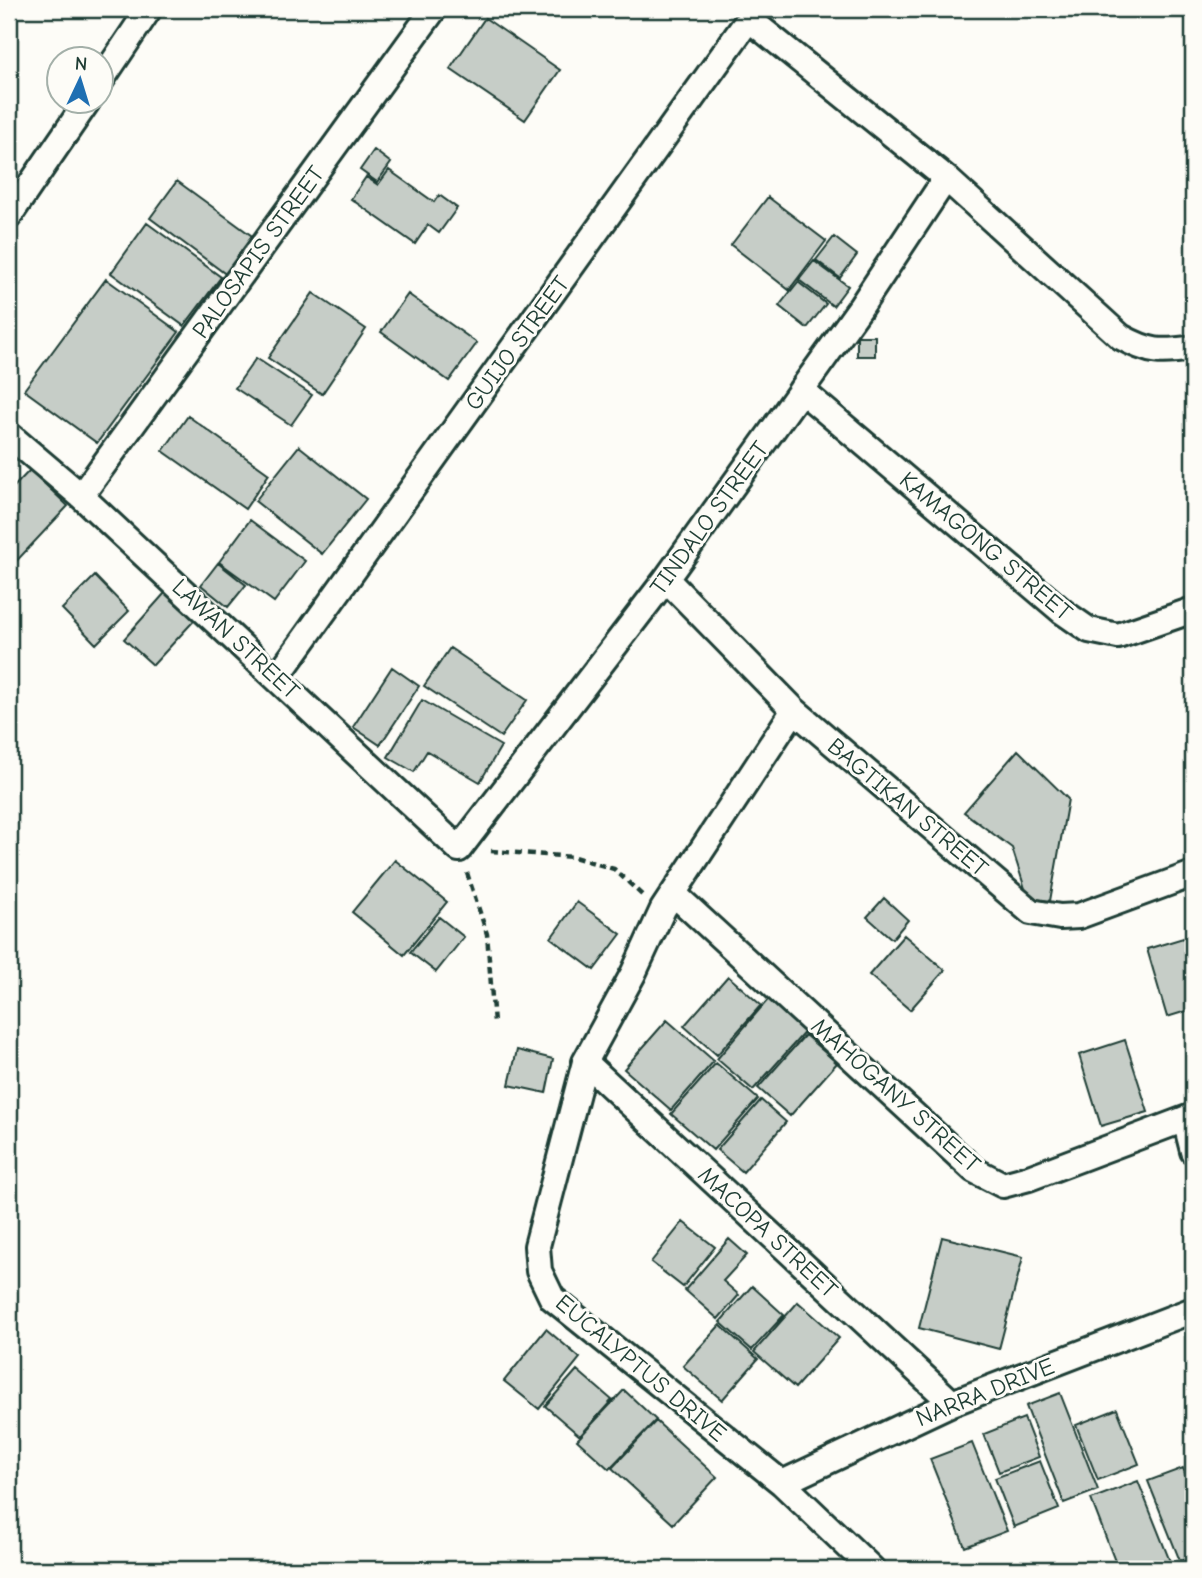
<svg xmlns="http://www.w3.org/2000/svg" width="1202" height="1578" font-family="'Comic Neue',sans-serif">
	<rect width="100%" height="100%" fill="#fdfcf7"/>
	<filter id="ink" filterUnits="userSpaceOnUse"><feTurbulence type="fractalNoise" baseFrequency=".0143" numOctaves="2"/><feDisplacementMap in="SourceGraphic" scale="14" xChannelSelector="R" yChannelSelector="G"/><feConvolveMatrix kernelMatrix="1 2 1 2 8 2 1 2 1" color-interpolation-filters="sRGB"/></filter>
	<g filter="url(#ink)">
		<path fill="#c6cdc7" stroke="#1f3d34" stroke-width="2" d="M485 18 560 70 525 120 450 69Z
			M374 150 391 163 377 182 360 170Z
			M389 170 434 202 439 195 457 208 439 233 428 225 415 244 351 199 366 177 378 185Z
			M177 181 259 241 231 278 150 218Z
			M768 197 826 241 789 290 731 245Z
			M147 223 221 277 184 326 111 273Z
			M834 237 857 255 840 278 816 260Z
			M814 261 848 286 833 306 799 280Z
			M106 279 179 332 97 443 24 390Z
			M798 282 826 304 807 328 779 306Z
			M313 293 366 329 322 394 268 358Z
			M408 294 477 343 449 381 381 332Z
			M857 336H875V356H857Z
			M256 358 312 395 291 425 235 388Z
			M188 416 269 474 245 509 163 451Z
			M299 446 366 499 322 554 255 501Z
			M30 470 68 506 9 569V492Z
			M250 520 305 561 274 602 219 562Z
			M218 563 246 585 228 607 201 585Z
			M95 576 129 611 96 644 62 609Z
			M172 585 202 612 153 665 124 639Z
			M450 648 527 700 501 737 424 686Z
			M392 667 419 686 380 745 353 727Z
			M422 700 501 746 480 782 427 751 414 772 388 757Z
			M1018 750 1068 799 1050 901 1028 898 1012 848 964 812Z
			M395 860 447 902 404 955 352 912Z
			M884 898 908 920 892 939 867 917Z
			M577 902 621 934 594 970 551 938Z
			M439 917 464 937 436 972 410 952Z
			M904 935 945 970 910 1010 869 975Z
			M1193 935V1009L1167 1017 1147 949Z
			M728 976 761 1005 717 1055 684 1026Z
			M772 995 809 1027 753 1090 717 1059Z
			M667 1020 714 1061 671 1110 624 1069Z
			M805 1035 837 1063 790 1116 758 1088Z
			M1125 1040 1148 1112 1101 1126 1079 1055Z
			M517 1050 553 1059 546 1093 509 1085Z
			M716 1063 758 1099 713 1150 671 1114Z
			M761 1100 786 1122 743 1172 717 1150Z
			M683 1222 715 1247 683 1287 651 1262Z
			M942 1237 1023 1257 999 1349 919 1328Z
			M729 1239 747 1255 723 1281 739 1295 718 1319 685 1290Z
			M752 1286 784 1315 752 1350 720 1322Z
			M798 1302 839 1338 795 1388 754 1352Z
			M720 1325 758 1359 722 1400 683 1366Z
			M546 1329 580 1358 539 1409 504 1381Z
			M577 1370 612 1400 580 1436 545 1406Z
			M624 1390 656 1420 609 1469 577 1440Z
			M1060 1393 1098 1490 1064 1503 1026 1406Z
			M1117 1409 1139 1464 1098 1480 1076 1425Z
			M1024 1418 1039 1457 999 1472 984 1434Z
			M656 1421 717 1477 673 1524 612 1468Z
			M972 1443 1007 1531 965 1547 930 1459Z
			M1040 1461 1059 1509 1014 1527 995 1478Z
			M1183 1468 1193 1494V1556L1180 1561 1148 1481Z
			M1138 1481 1173 1569H1118L1091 1499Z"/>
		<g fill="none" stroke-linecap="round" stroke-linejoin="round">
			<defs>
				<path id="street" d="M749 19 946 178 1121 337C1150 353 1161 353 1193 348
					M102 79 149 9
					M9 216 87 102
					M801 390 1063 612 1089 630 1118 636 1193 610
					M9 435 81 496 459 849 666 579 860 308 946 178
					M81 496 434 9
					M666 579 794 710 1031 912 1060 917 1079 916 1193 874
					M277 677 756 9
					M794 710 663 909 633 974 585 1062 537 1246 539 1271 552 1298 782 1483 872 1569
					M674 894 974 1170 1003 1185 1029 1178 1193 1116
					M585 1062 952 1403
					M1185 1119 1193 1151
					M782 1483 952 1403 1193 1310"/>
			</defs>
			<use href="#street" stroke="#1f3d34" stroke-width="30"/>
			<path stroke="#1f3d34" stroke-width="4.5" stroke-dasharray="7 5" stroke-linecap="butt" d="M491 851 574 857 614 869 642 895
				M467 873 487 934 494 1023"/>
			<use href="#street" stroke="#fdfcf7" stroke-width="24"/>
		</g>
	</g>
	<g text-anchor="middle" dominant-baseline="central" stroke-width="6" stroke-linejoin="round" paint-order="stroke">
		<g font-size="24" fill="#1f3d34" stroke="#fdfcf7">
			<text transform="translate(258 252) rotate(-54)">PALOSAPIS STREET</text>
			<text transform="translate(517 343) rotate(-54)">GUIJO STREET</text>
			<text transform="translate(709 518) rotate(-54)">TINDALO STREET</text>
			<text transform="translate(986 546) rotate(40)">KAMAGONG STREET</text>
			<text transform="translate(236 639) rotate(43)">LAWAN STREET</text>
			<text transform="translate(908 807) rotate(40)">BAGTIKAN STREET</text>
			<text transform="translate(896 1095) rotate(42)">MAHOGANY STREET</text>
			<text transform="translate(768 1232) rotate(43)">MACOPA STREET</text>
			<text transform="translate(641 1368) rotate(40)">EUCALYPTUS DRIVE</text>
			<text transform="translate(985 1392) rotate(-22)">NARRA DRIVE</text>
		</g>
	</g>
	<rect width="1202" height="1578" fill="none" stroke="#fdfcf7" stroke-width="35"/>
	<rect x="18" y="18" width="1167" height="1543" fill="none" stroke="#1f3d34" stroke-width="2.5" filter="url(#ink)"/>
	<g transform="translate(80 80) rotate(4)"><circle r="33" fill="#fdfcf7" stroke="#a4b0a9" stroke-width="2"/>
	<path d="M0-5L12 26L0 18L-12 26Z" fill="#1f6fb2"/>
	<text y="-10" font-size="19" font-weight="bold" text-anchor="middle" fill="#1f3d34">N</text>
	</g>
</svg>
